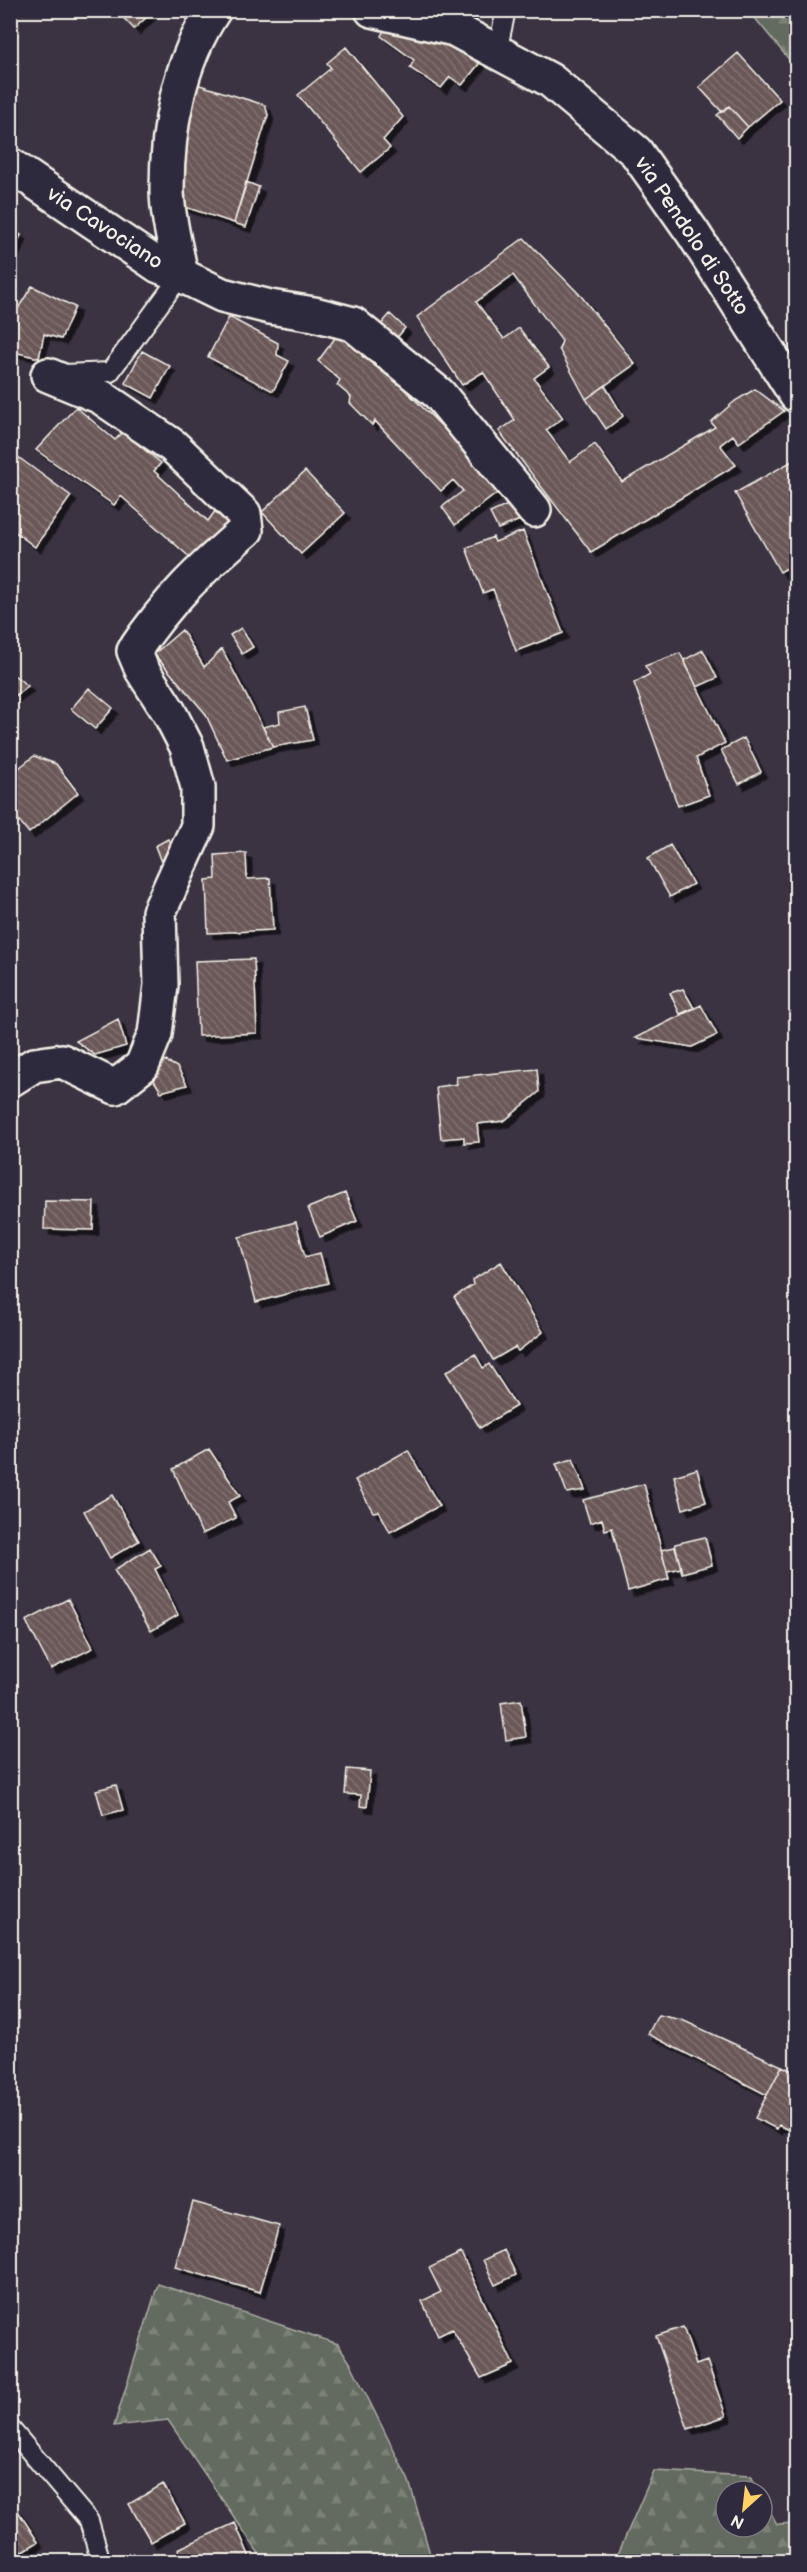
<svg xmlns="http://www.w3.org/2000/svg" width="807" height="2572" font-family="'Balsamiq Sans',sans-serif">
	<defs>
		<pattern id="forest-firs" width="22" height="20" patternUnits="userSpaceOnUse" patternTransform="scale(1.5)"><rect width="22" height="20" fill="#646b5f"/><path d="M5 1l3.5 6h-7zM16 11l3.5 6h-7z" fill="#7b8176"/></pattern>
		<pattern id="building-back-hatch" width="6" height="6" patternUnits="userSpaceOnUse" patternTransform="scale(1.5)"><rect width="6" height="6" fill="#6b5858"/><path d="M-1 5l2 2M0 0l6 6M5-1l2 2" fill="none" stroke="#817070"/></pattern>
		<filter id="shadow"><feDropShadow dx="5.5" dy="5.5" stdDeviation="0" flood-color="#0009"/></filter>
	</defs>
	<rect width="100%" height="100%" fill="#3b3342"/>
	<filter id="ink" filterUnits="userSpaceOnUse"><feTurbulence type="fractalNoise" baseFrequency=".0167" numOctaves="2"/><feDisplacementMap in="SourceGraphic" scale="12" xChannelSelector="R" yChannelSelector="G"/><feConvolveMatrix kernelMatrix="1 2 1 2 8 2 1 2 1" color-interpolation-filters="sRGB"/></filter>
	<g filter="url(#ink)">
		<path fill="url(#forest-firs)" stroke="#acaea4" stroke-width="1.5" d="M749 11H796V68Z
			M158 2284 338 2344 351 2364 409 2481 432 2561H264L168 2420 114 2426Z
			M654 2471 751 2476 759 2491H726V2527H762V2497L777 2524 796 2523V2561H615Z"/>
		<path fill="url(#building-back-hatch)" stroke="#f4f1e8" stroke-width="1.5" filter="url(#shadow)" d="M116 10H154L134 29Z
			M391 16 487 54 462 85 450 77 441 88 410 68 414 60 381 36Z
			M346 47 403 117 383 140 390 148 361 172 298 95 331 68 327 63Z
			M738 53 780 100 748 127 729 106 722 112 699 87Z
			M193 83 265 105 268 115 234 223 182 206 183 158Z
			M729 106 748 127 737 138 717 115Z
			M246 182 259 187 246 227 234 223Z
			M10 228 21 235 10 258Z
			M524 238 581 296 635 364 586 399 559 349 562 341 513 275 476 302 504 339 519 328 549 367 534 378 563 418 546 430 570 462 595 444 622 482 715 427 711 422 735 401 755 389 784 411 739 443 733 435 720 445 736 465 591 552 499 431 515 420 483 372 462 385 417 317Z
			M32 286 75 307 61 339 44 334 39 358 10 351V321Z
			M390 314 405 328 395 340 378 328Z
			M229 317 278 343 277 355 289 361 273 391 208 357Z
			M341 330 367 348 362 356 400 385 504 488 455 525 442 507 463 491 453 480 441 491 375 421 372 425 350 403 351 397 337 385 340 380 318 361Z
			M142 351 170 366 153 398 125 383Z
			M605 386 623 416 606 429 586 399Z
			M76 407 115 440 123 432 161 463 154 471 208 521 218 507 232 524 194 561 121 496 114 505 36 450Z
			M18 457 71 496 35 547 10 528V468Z
			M796 459V563L780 572 735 493Z
			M305 471 345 513 301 554 262 512Z
			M512 503 520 520 498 529 490 513Z
			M523 531 563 633 516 651 493 589 483 593 466 548 493 537 495 542Z
			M241 628 253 647 242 654 230 635Z
			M182 630 204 667 222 649 273 747 227 760 205 713 154 654Z
			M703 650 717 678 697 687 684 660Z
			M680 653 725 743 696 758 709 795 678 806 634 683 650 674 645 666Z
			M10 672 28 686 10 700Z
			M89 688 113 708 95 729 71 709Z
			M305 707 313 740 273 747 263 727 280 723 279 712Z
			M744 738 761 772 739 784 721 750Z
			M34 756 56 764 78 793 29 833 10 810V775Z
			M168 839 176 847 161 862 155 846Z
			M670 845 693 884 670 897 648 858Z
			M246 853 247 879 270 878 273 930 208 933 206 880 216 879 215 855Z
			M254 959 257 1033 198 1036 195 961Z
			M683 989 694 1008 680 1014 670 993Z
			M701 1005 717 1035 692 1047 636 1038Z
			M118 1019 126 1046 95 1055 76 1041Z
			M164 1060 177 1067 187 1085 161 1092 150 1074Z
			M537 1069 539 1092 504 1121 477 1124 479 1142 464 1143V1137L441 1139 436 1087 457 1084 456 1077Z
			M345 1193 357 1221 320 1237 308 1208Z
			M45 1201 94 1202 93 1230 44 1229Z
			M296 1222 305 1257 320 1253 328 1283 256 1302 239 1237Z
			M501 1262 543 1332 518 1351 515 1347 493 1360 454 1297 473 1285 472 1280Z
			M475 1354 483 1368 489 1364 516 1406 480 1428 446 1372Z
			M209 1449 240 1496 228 1502 236 1518 202 1534 173 1469Z
			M408 1450 439 1506 390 1532 379 1511 373 1512 355 1480Z
			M573 1459 585 1490 567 1493 556 1464Z
			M697 1469 706 1502 683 1509 674 1476Z
			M644 1484 669 1579 628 1591 612 1528 605 1530 602 1519 590 1523 583 1500Z
			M112 1495 139 1541 110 1558 84 1511Z
			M705 1537 712 1565 682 1573 675 1544Z
			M675 1547 681 1568 667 1571 661 1550Z
			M150 1548 161 1566 155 1569 178 1615 151 1631 114 1570Z
			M68 1599 93 1648 51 1669 26 1621Z
			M521 1700 526 1737 506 1740 501 1703Z
			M347 1769 370 1771 367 1807 360 1806 361 1795 345 1794Z
			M116 1785 123 1810 103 1815 96 1790Z
			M658 2015 682 2020 782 2066 767 2095 648 2034Z
			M782 2066 796 2073V2133L779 2125 777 2129 755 2118Z
			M193 2202 279 2226 260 2292 175 2267Z
			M504 2250 516 2275 495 2285 483 2260Z
			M461 2253 513 2364 481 2378 452 2329 438 2336 422 2301 441 2292 429 2268Z
			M683 2327 696 2365 707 2361 726 2416 688 2429 656 2336Z
			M163 2484 185 2523 151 2542 129 2504Z
			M16 2508 38 2542 17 2555 10 2547V2512Z
			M235 2523 252 2562H183L178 2549Z"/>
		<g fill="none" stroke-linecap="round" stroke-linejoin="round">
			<defs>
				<path id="service" d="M497 52 506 10
					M64 374 110 372 181 275
					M10 2428 89 2521 101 2562"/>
				<path id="minor" d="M372 10 454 29 550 80 636 152 693 233 796 395
					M10 165 159 266 181 275C176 248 167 217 167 189 167 128 179 62 214 10
					M181 275 222 295 270 307 314 314 353 324 439 394 534 510
					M10 1080 34 1065 62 1061 115 1087 142 1066 155 1034 161 985 159 912 198 826V787L187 747 169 712 142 670 134 651C167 601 201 569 246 530L244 514 173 446 101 397 48 375"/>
			</defs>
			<use href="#service" stroke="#f4f1e8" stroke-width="22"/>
			<use href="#minor" stroke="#f4f1e8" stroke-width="38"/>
			<use href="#service" stroke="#2f2a3d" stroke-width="18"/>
			<use href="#minor" stroke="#2f2a3d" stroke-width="33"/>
		</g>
	</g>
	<g text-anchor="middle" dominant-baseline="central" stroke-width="6" stroke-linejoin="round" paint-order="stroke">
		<g font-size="21" fill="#f4f1e8" stroke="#2f2a3d">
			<text transform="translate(105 228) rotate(33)">via Cavociano</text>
			<text transform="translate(692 236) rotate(56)">via Pendolo di Sotto</text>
		</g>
	</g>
	<rect width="807" height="2572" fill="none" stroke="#2f2a3d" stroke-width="36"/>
	<rect x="18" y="18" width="771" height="2536" fill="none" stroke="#f4f1e8" stroke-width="2" filter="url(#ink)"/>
	<g transform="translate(744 2509) rotate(207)"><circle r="28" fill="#2f2a3d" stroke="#7e7a81" stroke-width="1.5"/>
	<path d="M0-4.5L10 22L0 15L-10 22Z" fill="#ffd166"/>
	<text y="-9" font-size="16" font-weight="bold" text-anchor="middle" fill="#f4f1e8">N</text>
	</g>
</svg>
